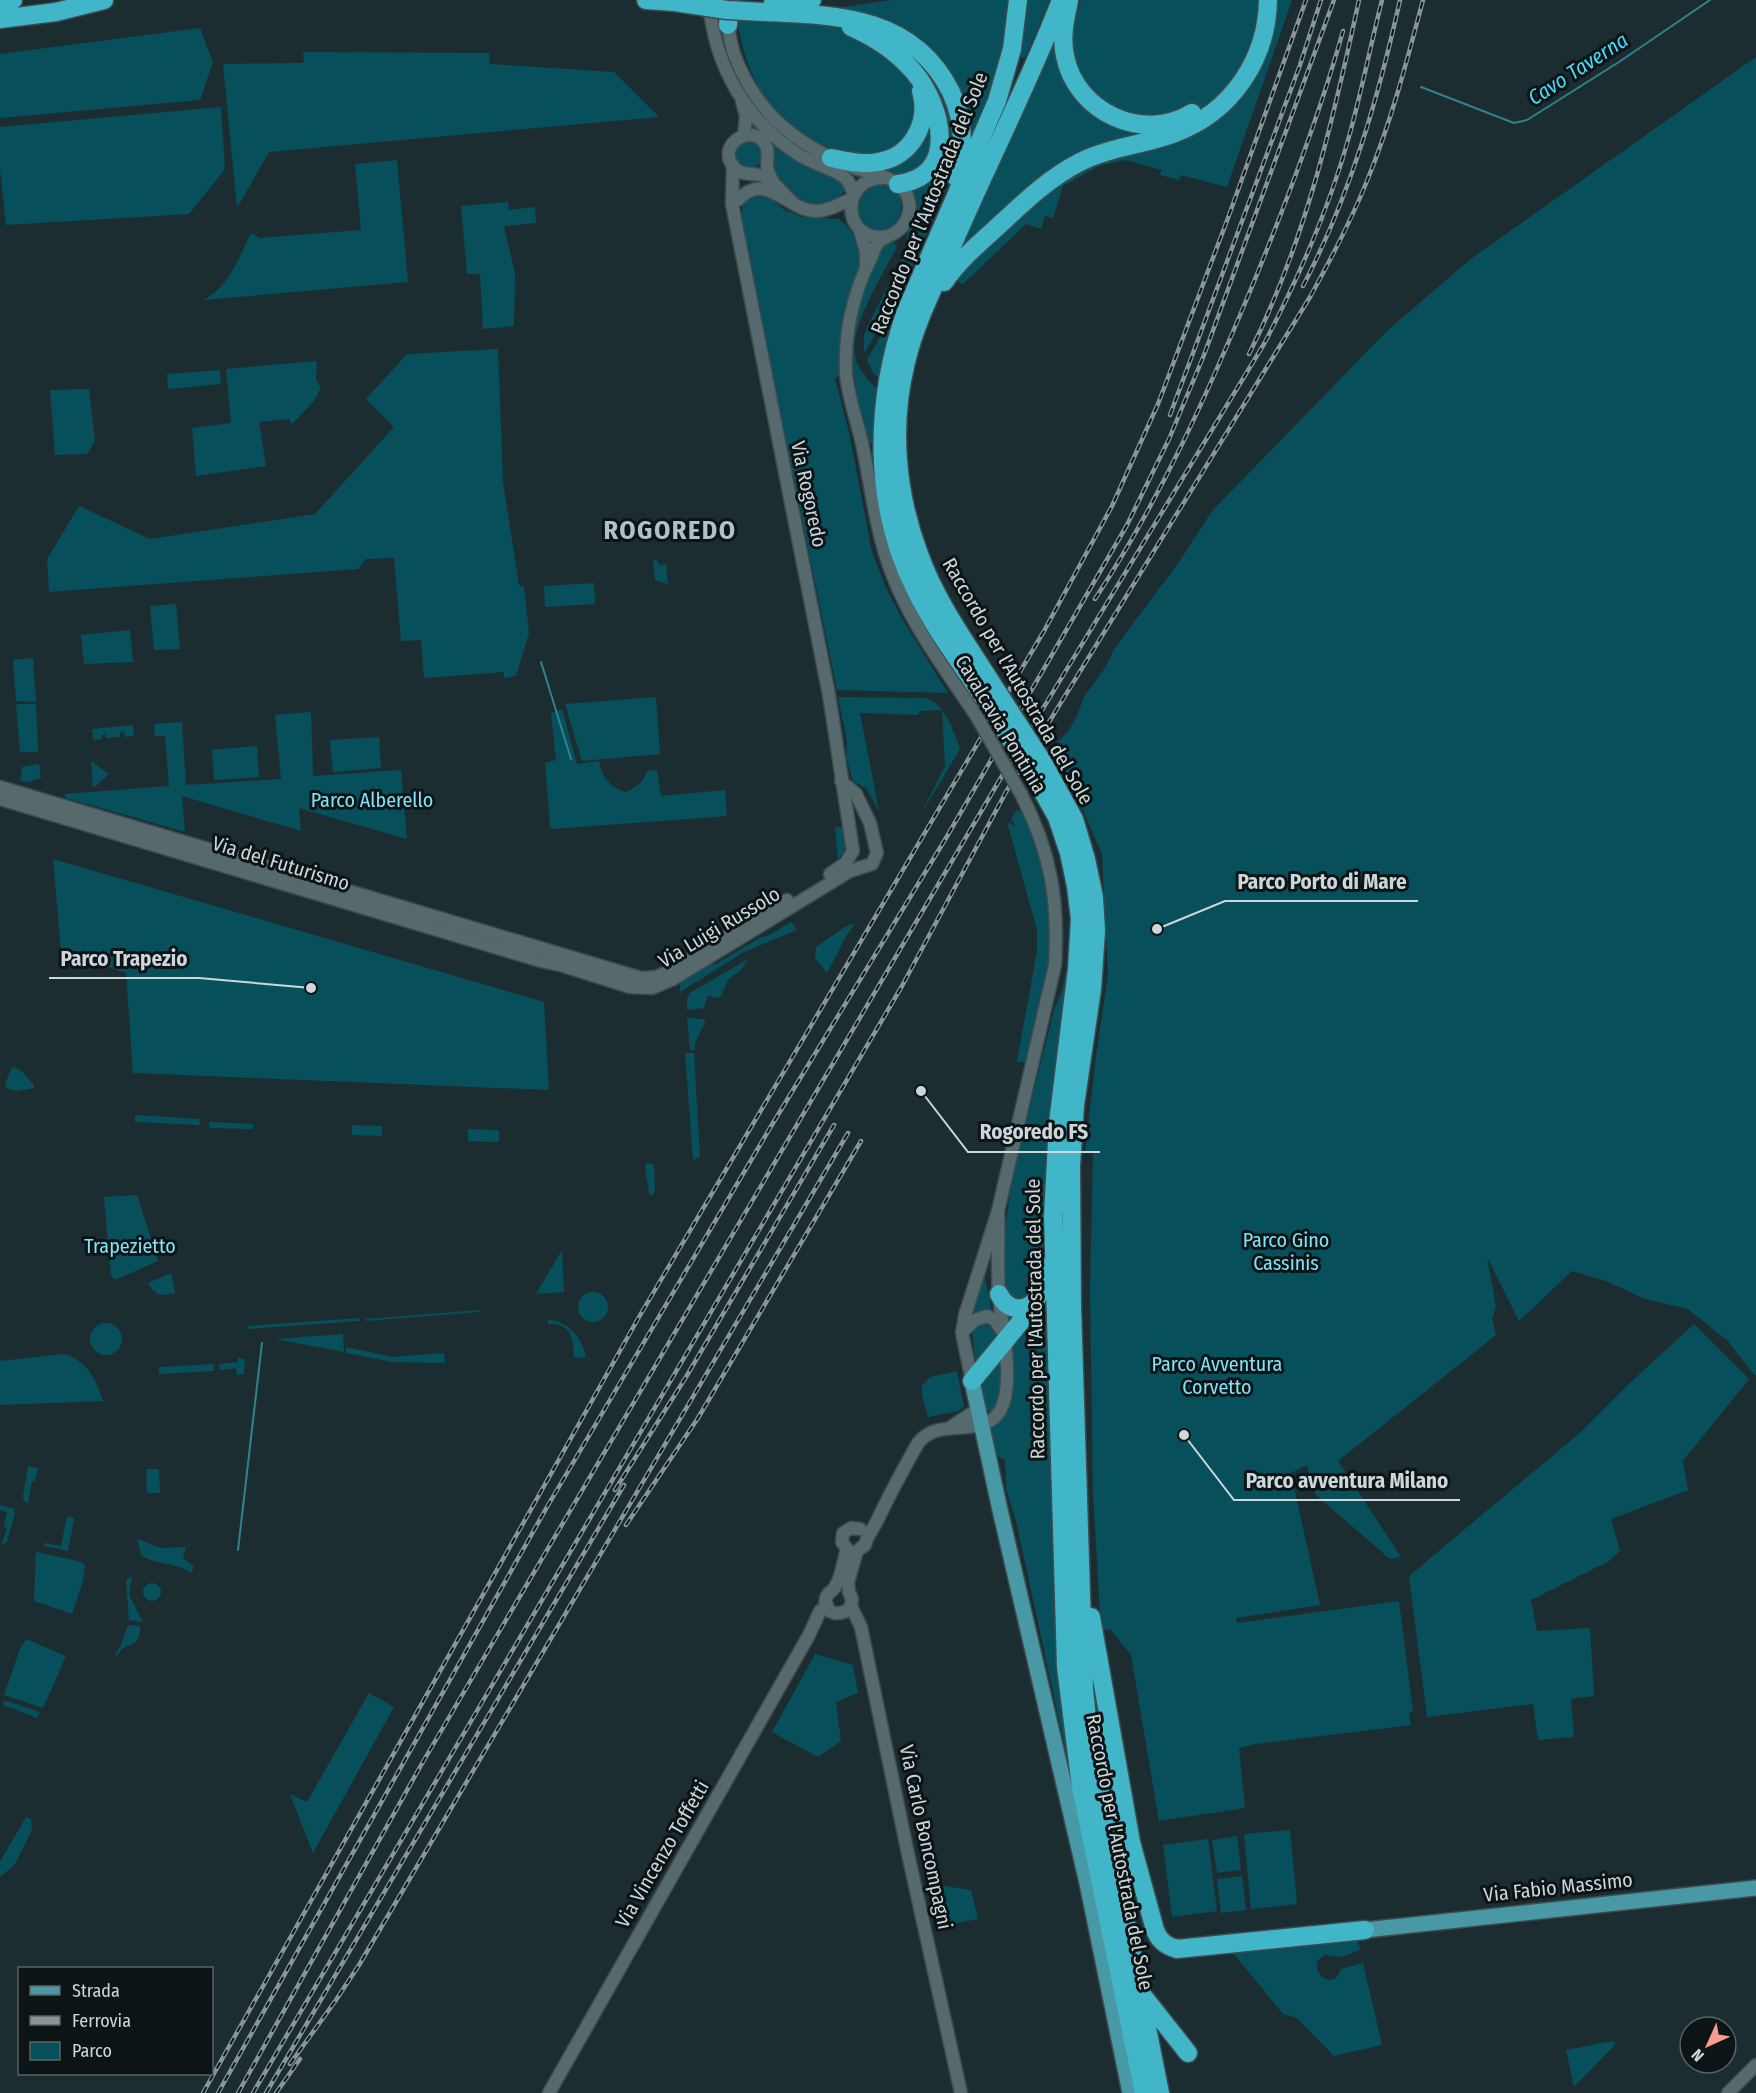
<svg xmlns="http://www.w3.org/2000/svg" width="1756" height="2093" font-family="'Fira Sans Condensed',sans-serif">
	<rect width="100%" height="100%" fill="#1c2d31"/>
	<path fill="#07505b" d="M891 0H1011L1006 41 997 76 964 163 942 69 824 10Z
		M1023 0H1050L1025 58 1017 56Z
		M1081 0H1292L1227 187 1181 175 1179 180 1160 175 1162 170 1125 160 1099 166 1063 186 1053 218 1045 216 1041 229 1026 224 962 285 956 278V260L1058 24C1058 59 1057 79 1082 106L1094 95C1067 63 1070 37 1081 0Z
		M737 16 839 26 860 34 912 79 920 111 898 150C887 153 874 159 863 160 855 160 844 154 836 152 775 133 744 77 737 16Z
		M200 28 213 62 200 100 0 118V54Z
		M895 38 941 84 954 119 952 174 905 283 865 352 864 350V335L868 325 907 249 908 188 942 150Z
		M303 52 489 53 490 64 614 72 659 117 269 152 237 208 223 64 304 63Z
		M1756 57V1375H1754L1728 1341 1688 1309 1645 1299 1606 1281 1572 1271 1519 1321 1487 1257 1496 1307 1492 1318 1496 1335 1338 1461 1401 1557 1390 1559 1315 1494 1307 1465 1291 1473 1320 1605 1236 1618 1237 1623 1399 1601 1413 1711 1409 1714 1411 1725 1255 1744 1239 1748 1245 1808 1159 1821 1131 1655 1111 1630 1101 1629 1093 1493 1090 1291 1093 1153 1085 1152 1096 1056 1108 975 1102 854 1061 760 1057 742 1068 732 1076 718 1084 697 1105 668 1114 649 1179 562 1212 511 1387 331 1472 258Z
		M221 107 225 169 189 214 6 225 0 168V127Z
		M929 107 932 156 902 179 872 167 885 164Z
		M750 120 843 182 846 188C842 197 834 203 824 204 784 212 768 159 758 131L749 129Z
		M734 155a14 14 0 1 1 28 0a14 14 0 1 1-28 0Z
		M397 160 408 282 204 300C230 285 238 259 251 233L260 238 361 230 355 164Z
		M884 183 898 193C907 211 896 239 872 231 868 229 863 225 860 223L854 201 869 184Z
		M748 195H767L783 209 802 217 839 219 849 228 859 244 862 262 846 310 841 336 840 374 835 379 849 432 872 552 887 590 904 622 948 693 837 690 742 224H741L743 202Z
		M508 202 509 210 535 207 536 223 504 226 515 273 514 326 483 329 480 274H467L461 206Z
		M889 240H893L897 247C883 274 850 325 855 355 857 369 868 380 878 390L873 443 868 444C854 380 843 350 866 284 872 265 874 254 889 240Z
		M902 298 881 379 873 373 867 360Z
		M498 349 503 482 519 585 524 587 529 633 516 676 504 678V672L424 678 421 640 401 641 394 558 366 559 358 569 49 592 47 559 79 506 150 539 315 514 394 427 366 399 407 354Z
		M317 361 316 380 321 387 314 401 292 424 289 419 259 422 266 466 196 476 192 428 231 423 226 369Z
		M220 370 221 383 219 384 170 389 168 387 167 374Z
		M89 389 95 441 87 454 55 455 50 390Z
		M657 560 659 565 666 564 668 584 655 580 653 561Z
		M594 583 595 604 545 607 544 586Z
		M176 604 180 649 154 650 150 606Z
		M130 630 133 662 84 664 81 635Z
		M33 658 36 702 16 701 13 660Z
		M656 697 660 754 582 761 565 704Z
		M838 697 924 698C944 701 954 731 960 749L920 816 945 766 942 710 919 711V715L860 713 879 811 866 788 853 781 846 757 847 741Z
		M16 704H36L38 752H20Z
		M562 709 577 764 599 761C603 778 609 787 626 792 637 787 643 783 647 771L657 770 661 796 725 790 727 816 553 829 550 826 545 763 556 760 551 713Z
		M311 712 313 776 401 770 407 839 299 808 301 831 182 796 185 832 66 798 64 794 169 786 165 736H155L154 724 182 722 186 785 281 779 275 715Z
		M133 725 134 736 125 737 124 732 120 733V737L106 738 105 734 102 735V739L93 740 92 729Z
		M379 737 381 768 333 772 330 740Z
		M257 746 259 777 214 780 212 750Z
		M91 761 109 774 93 788Z
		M39 764 41 778 27 782 19 780 21 778 22 767Z
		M1017 810C1030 816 1036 836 1039 849 1046 872 1053 897 1053 921 1054 969 1038 1016 1028 1062H1017L1037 951V930L1008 825 1010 822 1013 826 1015 825 1011 819Z
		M835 827H842C849 839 846 849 838 860Z
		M53 859 544 1002 549 1090 133 1073 126 973 61 952Z
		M791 922 797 930 744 952 680 992V984L684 981 711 964H716L761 937 768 936Z
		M855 923 844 940 827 973 815 958 816 947 845 927Z
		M748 959 741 970 728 980 720 998 708 996 704 1008 687 1010V999L690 993Z
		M1073 960 1052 1131 1046 1148 1042 1259 1039 1280 1033 1295 1020 1304 1004 1291 1003 1244 1013 1172 1055 1007 1061 994 1067 967Z
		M687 1017 706 1020 695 1043V1050H690Z
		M685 1053H694L700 1157 693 1160Z
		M12 1067C21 1068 28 1078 34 1085V1088L17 1091 7 1089 5 1084Z
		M135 1115 199 1119 200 1125 135 1122Z
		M209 1122 253 1124V1129L209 1128Z
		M352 1125 382 1126V1136L352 1135Z
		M468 1129 499 1130V1142L468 1141Z
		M645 1163 654 1164 655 1190 653 1195H649C649 1184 645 1175 645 1163Z
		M137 1195 158 1261 115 1280 111 1275 104 1197Z
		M562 1250 564 1292 536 1294Z
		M983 1269 993 1316 970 1318Z
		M171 1273 175 1293C161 1296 156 1297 148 1283Z
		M578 1307a15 15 0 1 1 30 0a15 15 0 1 1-30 0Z
		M480 1310 479 1312 366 1321 365 1319Z
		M360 1318V1321L248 1329V1326Z
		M548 1320C569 1321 582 1338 586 1357L574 1358C573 1339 573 1323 548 1324Z
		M984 1323C994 1325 995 1333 997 1341L976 1368 972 1331 976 1326Z
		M1034 1323 1049 1328 1074 1781 1071 1786 1068 1761 1016 1521 1006 1489 1005 1460 994 1454 988 1428C1020 1423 1013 1367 1010 1344L1026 1327Z
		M90 1339a16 16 0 1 1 32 0a16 16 0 1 1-32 0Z
		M1694 1324 1749 1379 1683 1461 1688 1490 1611 1519 1620 1551 1609 1561 1531 1600 1537 1631 1590 1628 1594 1696 1571 1699 1574 1737 1538 1740 1533 1704 1427 1717 1409 1576 1581 1432 1630 1383Z
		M343 1334 344 1352 275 1339Z
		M346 1347 392 1357 444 1353 445 1363 392 1362 346 1353Z
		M64 1354C89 1362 95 1379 103 1401L0 1405V1361Z
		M238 1357 245 1360 244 1374 237 1375 236 1368 220 1370 219 1364 238 1362Z
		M999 1362C1001 1378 1002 1399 992 1412L986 1411C978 1385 982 1382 999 1362Z
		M214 1364V1371L159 1374V1367Z
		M957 1371 964 1407 958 1411 928 1417 922 1395V1386L930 1377Z
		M28 1466 38 1468 35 1481 32 1482 28 1503 24 1501 23 1496Z
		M146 1469H159L160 1493H147Z
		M0 1505 14 1509 15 1513 7 1542 3 1544 0 1543H2L7 1528 4 1527 7 1512 0 1510Z
		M67 1516 74 1518 68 1551 44 1546 45 1543 61 1546Z
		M137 1539 160 1548 186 1547 183 1558 194 1567 191 1573C176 1562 156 1565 141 1555Z
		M36 1552 82 1562 85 1566 83 1581 72 1614 34 1601Z
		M132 1576 129 1595 143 1622 129 1620 126 1580Z
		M143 1592a9 9 0 1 1 18 0a9 9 0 1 1-18 0Z
		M128 1625 140 1626C140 1652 126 1638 117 1656L115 1655 121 1645Z
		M26 1639 66 1656 43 1708 4 1695 20 1649Z
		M815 1654 853 1665 858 1693 836 1702 841 1741 818 1757 772 1732Z
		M369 1693 394 1707 313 1853 290 1794 307 1802Z
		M4 1700 40 1712 37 1718 3 1705Z
		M26 1817 31 1819 32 1830 15 1864 0 1877V1862Z
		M1290 1830 1297 1904 1251 1909 1244 1834Z
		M1237 1836 1241 1870 1217 1873 1212 1840Z
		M1208 1839 1217 1911 1172 1917 1163 1845Z
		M1242 1876 1246 1910 1221 1913 1217 1879Z
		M938 1885 971 1890 978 1919 937 1927 930 1892 939 1889Z
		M1357 1936 1360 1950 1342 1957 1325 1955 1317 1961C1316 1972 1320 1979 1331 1980L1336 1978 1341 1969 1363 1963 1382 2045 1334 2056 1297 2018 1283 2014 1230 1949Z
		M1613 2041 1616 2044 1574 2087 1566 2050Z"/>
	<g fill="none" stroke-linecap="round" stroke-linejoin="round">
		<path stroke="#33818e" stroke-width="2" d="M1421 87 1514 123 1527 120 1619 62 1710 0
			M541 662 571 759
			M238 1550 262 1343"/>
		<defs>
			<path id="minor" d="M709 1C714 65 746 122 801 156 815 164 830 168 843 176L848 181 854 194
				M727 18C729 30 730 42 734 54 756 113 795 144 852 167 867 173 891 175 902 188 919 206 905 237 880 237 840 236 842 176 885 178
				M742 101 746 116 744 136
				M733 166 732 204 829 695 853 851
				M773 182C770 177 767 171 767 164 767 158 769 153 766 146 754 121 716 144 733 166 741 177 752 172 763 176 774 181 782 193 791 201
				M738 200C766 169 788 212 817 211 829 211 841 203 852 199
				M859 228 866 251V266
				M890 235C887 237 881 239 879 242 875 246 873 253 871 258 853 293 844 334 846 373 848 398 858 423 863 448 874 503 878 550 904 601 924 642 952 679 977 717
				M0 787 641 978 656 977 670 971 787 900
				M0 799 541 961 564 966 630 987 652 988 673 979 850 871 872 864 877 853 870 823 856 794 841 781
				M830 874 846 863 852 852
				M962 1332 975 1320 987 1316 995 1320 1003 1332
				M972 1381 962 1333 965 1315 998 1211 1055 965C1059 901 1051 852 1021 794
				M951 1427 978 1409
				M847 1549C843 1561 842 1577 835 1587 833 1591 828 1592 826 1598 822 1615 843 1618 851 1606
				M847 1549 842 1542 843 1533 851 1528 860 1529
				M549 2093 809 1635 820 1611 827 1605
				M961 2093 908 1854 861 1627 851 1606 852 1599 849 1592 848 1582 857 1551 865 1545C867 1535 874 1528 878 1519 890 1493 904 1468 918 1443 938 1418 971 1436 994 1418 1019 1398 1001 1322 999 1294 997 1266 999 1238 998 1211
				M1728 2093 1756 2065"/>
			<path id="major" d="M972 1381 1000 1510 1087 1883 1130 2093
				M1365 1930 1756 1888"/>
			<path id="highway" d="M646 0 675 2
				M1069 1C1065 19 1061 38 1065 56 1076 112 1142 143 1192 113
				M0 2 13 0
				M773 3 812 0
				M763 12C838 15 913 16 951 92 964 120 965 148 956 177
				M0 19 56 12 104 0
				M728 25 730 0
				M851 27C874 37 897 52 914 72 942 106 960 176 898 184
				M831 158C847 161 862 165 878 162 912 157 930 122 921 91
				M944 282C958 262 976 246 994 230 1021 205 1047 179 1080 162 1110 147 1144 145 1175 133 1232 112 1267 59 1268 0
				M994 687C967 644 936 602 919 554 896 493 890 426 906 362 915 324 933 288 949 253 985 168 1028 86 1061 0
				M986 701C963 666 936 631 917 593 872 505 874 403 906 311L997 101 1012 49 1018 0
				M1042 761 1074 819 1086 859 1094 897 1096 931 1092 989 1075 1105 1071 1166 1072 1307 1084 1689 1089 1738 1160 2093
				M1033 774 1057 817 1069 853 1076 886 1080 919 1077 969 1058 1123 1053 1216 1066 1667 1081 1787 1144 2093
				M999 1294C1007 1310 1022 1313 1035 1301
				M972 1381 1027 1314 1040 1293 1048 1267
				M1091 1617 1131 1842 1155 1930C1159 1941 1166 1946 1177 1949L1365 1930
				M1143 1996 1188 2053"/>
		</defs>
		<use href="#minor" stroke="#3d4b4f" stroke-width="15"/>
		<use href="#major" stroke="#3d4b4f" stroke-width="18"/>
		<use href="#highway" stroke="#3d4b4f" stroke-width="21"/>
		<use href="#minor" stroke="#566a6e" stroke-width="12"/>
		<use href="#major" stroke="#4998a5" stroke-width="15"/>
		<use href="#highway" stroke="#41b6c9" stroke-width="18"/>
		<defs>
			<path id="rail" d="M1303 286C1350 196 1378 99 1400 0
				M1249 354C1305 243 1333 121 1359 0
				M1170 415 1300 65 1321 0
				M1095 599C1160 500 1208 393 1253 284 1287 201 1319 117 1343 31
				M615 1490 686 1377 834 1125
				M626 1525 698 1418 861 1141
				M290 2064 336 2000 359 1965 848 1133
				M203 2093 639 1317 1044 631 1112 506 1158 404 1228 218 1306 0
				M218 2093 547 1507 770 1128 946 838 1127 525 1169 439 1204 355 1334 0
				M238 2093 420 1767 513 1608 999 781 1264 344C1299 277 1330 207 1350 133 1362 89 1371 44 1382 0
				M253 2093 902 986 1006 792 1310 297C1331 259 1351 221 1367 181 1391 122 1407 61 1423 0
				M266 2093 624 1485
				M276 2093 300 2059"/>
		</defs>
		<use href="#rail" stroke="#899698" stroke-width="4.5"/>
		<use href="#rail" stroke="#0c1416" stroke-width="2" stroke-dasharray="7" stroke-linecap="butt"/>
		<defs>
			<path id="minor-bridge" d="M977 717 1021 794"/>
			<path id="highway-bridge" d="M675 2 727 10 763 12
				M994 687 1042 761
				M986 701 1033 774"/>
		</defs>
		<use href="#minor-bridge" stroke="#3d4b4f" stroke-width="15" stroke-linecap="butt"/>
		<use href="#highway-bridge" stroke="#3d4b4f" stroke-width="21" stroke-linecap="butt"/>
		<use href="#minor-bridge" stroke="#566a6e" stroke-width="12"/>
		<use href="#highway-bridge" stroke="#41b6c9" stroke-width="18"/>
	</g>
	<g text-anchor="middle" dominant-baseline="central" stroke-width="6" stroke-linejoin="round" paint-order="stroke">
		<g font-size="20" fill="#cdd7d9" stroke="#0c1416">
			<text transform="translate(929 203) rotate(-68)">Raccordo per l'Autostrada del Sole</text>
			<text transform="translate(809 494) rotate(78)">Via Rogoredo</text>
			<text transform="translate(1018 681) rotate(60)">Raccordo per l'Autostrada del Sole</text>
			<text transform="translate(1001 724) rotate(59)">Cavalcavia Pontinia</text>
			<text transform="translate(281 863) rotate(17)">Via del Futurismo</text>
			<text transform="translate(719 927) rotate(-31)">Via Luigi Russolo</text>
			<text transform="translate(1035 1319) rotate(-91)">Raccordo per l'Autostrada del Sole</text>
			<text transform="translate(926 1837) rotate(78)">Via Carlo Boncompagni</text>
			<text transform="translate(1120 1852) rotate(79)">Raccordo per l'Autostrada del Sole</text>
			<text transform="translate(662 1854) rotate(-60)">Via Vincenzo Toffetti</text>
			<text transform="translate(1558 1887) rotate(-6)">Via Fabio Massimo</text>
		</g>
		<g font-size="20" fill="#81e3f5" stroke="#0c1416">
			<text x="372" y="800">Parco Alberello</text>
			<text x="1286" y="1240">Parco Gino<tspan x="1286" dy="23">Cassinis</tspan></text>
			<text x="130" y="1246">Trapezietto</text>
			<text x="1217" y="1364">Parco Avventura<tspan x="1217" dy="23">Corvetto</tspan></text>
		</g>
		<g font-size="21" font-style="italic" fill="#45dcf5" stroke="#0c1416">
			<text transform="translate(1578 69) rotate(-33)">Cavo Taverna</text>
		</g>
		<g font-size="26" font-weight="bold" letter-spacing="1.5" fill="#aec3c7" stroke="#0c1416">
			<text x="670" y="530">ROGOREDO</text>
		</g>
	</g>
	<path fill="none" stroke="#cdd7d9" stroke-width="2" d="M1157 929L1225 901H1418M311 988L199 978H49M921 1091L968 1152H1100M1184 1435L1234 1500H1460"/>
	<g fill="#cdd7d9" stroke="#0c1416" stroke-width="2">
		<circle cx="1157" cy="929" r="6"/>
		<circle cx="311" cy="988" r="6"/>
		<circle cx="921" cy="1091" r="6"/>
		<circle cx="1184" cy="1435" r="6"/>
	</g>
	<g font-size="21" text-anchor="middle" font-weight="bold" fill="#cdd7d9" stroke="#0c1416" stroke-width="6" stroke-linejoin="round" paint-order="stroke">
		<text x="1322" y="889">Parco Porto di Mare</text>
		<text x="124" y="966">Parco Trapezio</text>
		<text x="1034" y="1139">Rogoredo FS</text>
		<text x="1347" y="1488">Parco avventura Milano</text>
	</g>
	<rect x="18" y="1967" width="195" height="108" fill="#0c1416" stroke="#596264" stroke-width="1.5"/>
	<rect x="30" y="1986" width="30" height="9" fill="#4998a5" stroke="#596264" stroke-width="1.5"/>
	<text x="72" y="1997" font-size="18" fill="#cdd7d9">Strada</text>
	<rect x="30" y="2016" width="30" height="9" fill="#899698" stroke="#596264" stroke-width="1.5"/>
	<text x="72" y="2027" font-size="18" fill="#cdd7d9">Ferrovia</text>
	<rect x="30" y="2042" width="30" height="18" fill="#07505b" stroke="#596264" stroke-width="1.5"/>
	<text x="72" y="2057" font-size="18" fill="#cdd7d9">Parco</text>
	<g transform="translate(1708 2045) rotate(225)"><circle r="28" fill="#0c1416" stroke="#596264" stroke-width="1.5"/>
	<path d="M0-4.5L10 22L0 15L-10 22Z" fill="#f59d8e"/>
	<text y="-9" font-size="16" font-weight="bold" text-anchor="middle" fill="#cdd7d9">N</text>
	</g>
</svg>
